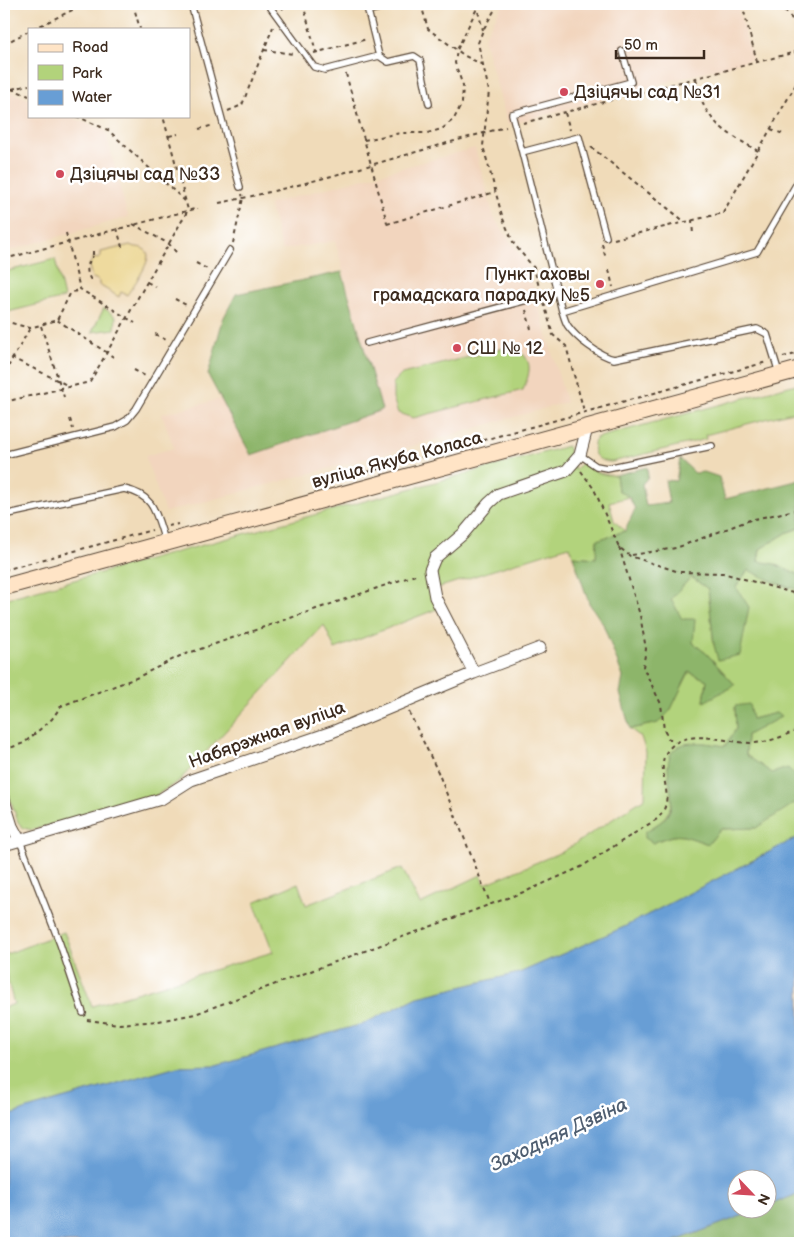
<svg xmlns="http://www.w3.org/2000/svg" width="804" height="1247" font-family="'Balsamiq Sans',sans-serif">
	<rect width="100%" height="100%" fill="#fff"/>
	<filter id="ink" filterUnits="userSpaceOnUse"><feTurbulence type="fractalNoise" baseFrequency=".02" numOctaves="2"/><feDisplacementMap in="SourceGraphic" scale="10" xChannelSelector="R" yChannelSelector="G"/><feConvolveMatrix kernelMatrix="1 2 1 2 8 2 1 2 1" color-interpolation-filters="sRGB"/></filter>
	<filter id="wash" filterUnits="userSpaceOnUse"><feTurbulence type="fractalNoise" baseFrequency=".0096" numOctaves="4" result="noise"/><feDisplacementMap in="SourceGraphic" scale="20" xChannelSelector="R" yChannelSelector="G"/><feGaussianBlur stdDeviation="1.12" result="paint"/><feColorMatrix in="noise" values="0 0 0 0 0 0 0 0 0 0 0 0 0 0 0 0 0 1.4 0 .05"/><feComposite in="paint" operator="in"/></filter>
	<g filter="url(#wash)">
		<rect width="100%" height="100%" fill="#f0dbb9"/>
		<path fill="#f2d5be" d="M503 4H737L752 59 508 125 484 38Z
			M4 89 29 99V116H69L105 131 128 217 4 252Z
			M475 148 494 217 528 268 566 402 395 451 165 512 145 456 174 448 162 414 221 399 251 455 382 410 335 241 282 250 269 204Z"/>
		<path fill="#b2d37b" stroke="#767e4c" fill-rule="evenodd" d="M55 259 64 298 4 313V272Z
			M104 308 116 317 115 329 92 332Z
			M512 346C533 358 532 369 523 390L413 418 398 413 393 398V383L402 374Z
			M800 383V410L705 435 706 439 612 462C597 462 589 453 596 438Z
			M568 446 575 470 582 462C593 471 602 476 616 475L618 490 629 497 609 502 614 521 625 531 597 540 596 558 573 556 569 546 437 588 442 607 335 649 324 625 179 781 153 797 32 830 23 828 18 822 4 780V599Z
			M800 528V575L774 564 758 562 760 549 788 532Z
			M748 569 778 584 800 590V836L624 927 519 973 418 997 363 1024 216 1065 177 1066 27 1109 4 1118V1008L14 1004 4 967V955L64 932 92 1006 273 952 254 902 298 883 306 905 402 868 420 904 481 875 485 884 564 851 645 798 646 752 641 737 630 729 658 723 670 711 689 672 707 680 704 701 735 685 707 654 693 643 671 598 691 577 708 589 714 645 719 660 736 587ZM735 706 752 719 776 713 780 717 747 735 746 755 772 774 756 828 721 829 708 844C682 835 679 831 653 843L645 832 662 821 669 811 672 800 668 765 678 746 704 743 725 746 736 729Z"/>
		<path fill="#8db56b" stroke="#647044" d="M342 272 382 410 251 455 208 375 223 319 236 294Z
			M680 459 695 473 704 472 719 477 725 499 800 480V528L788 532 760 549 758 561 774 564 800 575V590L778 584 748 570 736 587 749 607 740 655 718 660 714 645 708 589 691 577 671 599 682 619H695L693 643 707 654 735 685 704 702 707 680 689 672 670 711 658 723 630 729 620 693 623 677 603 624 589 603 573 556 596 558 597 540 625 531 635 509 629 497 618 490 616 475 647 467 648 477 642 484 646 506 669 503 665 480 676 481Z
			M749 704 752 719 776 713 781 717 747 735 746 755 772 773 788 768 799 781 798 801 756 828 721 829 708 844C682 835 679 831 653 843L645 838V832C654 826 664 822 669 812 673 804 671 794 670 785 669 779 668 772 668 766 669 735 705 743 725 746L736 729 735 706Z
			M800 1193V1243H670L757 1210H766L767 1206Z"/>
		<path fill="#eeda9e" stroke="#94825e" d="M130 245C135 248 140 246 145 250 156 257 132 287 127 295L121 292 119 297 99 285V282L96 279 92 278 89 266 93 258 98 259 101 256V252Z"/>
		<path fill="#689ed5" stroke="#52647a" d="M800 836V1193L767 1206 766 1180H736V1210H757L670 1243H4V1118L27 1109 177 1066 216 1065 363 1024 418 997 519 973 624 927Z"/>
	</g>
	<g filter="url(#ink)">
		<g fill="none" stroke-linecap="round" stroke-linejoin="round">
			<defs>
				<path id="lane" d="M191 4 240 187
					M268 4 314 67 325 70 379 56 388 62 414 56 420 60 429 104
					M379 56 368 11 395 4
					M522 152 512 114 631 82 622 51
					M606 237 579 137 522 152 562 311C564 316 565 322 568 326 576 338 600 356 614 359L757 329 767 334 779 373
					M562 311 757 252 800 178
					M367 343 557 292
					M4 455 115 427 127 420 136 409 230 250
					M580 455 596 466 607 468 712 446
					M4 515 124 489C155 495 156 514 165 541
					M20 841 60 944 83 1013"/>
				<path id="street" d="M474 673 435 597 430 570 435 558 463 534 489 503 499 494 566 471 580 455 587 428
					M4 800 12 826 20 841
					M4 845 161 799 191 780 332 732 474 673 540 648"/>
				<path id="secondary" d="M4 587 800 369"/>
			</defs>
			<use href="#lane" stroke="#564535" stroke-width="8"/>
			<use href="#street" stroke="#564535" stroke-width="13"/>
			<use href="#secondary" stroke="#564535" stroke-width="18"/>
			<path stroke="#564535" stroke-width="2" stroke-dasharray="4 4" stroke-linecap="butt" d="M133 4 140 29
				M303 4 316 52
				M421 4 428 29 465 56 483 65
				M476 4 483 30
				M498 4 483 30 478 43 489 91 483 146 503 219 514 244 534 268 539 287
				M742 4 757 62
				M779 4 800 28
				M282 9 287 4
				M33 29 85 4
				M4 44 29 31
				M264 50 294 54
				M314 53 367 39
				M346 74 388 226
				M696 79C699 88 700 98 704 106 716 129 736 138 758 151
				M4 86 29 96
				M12 89 29 85
				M228 111 242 105 273 27
				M565 113 570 130
				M76 116 108 130 185 201
				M523 123 800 51
				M199 129 214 125
				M771 129 783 134
				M169 136 178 134
				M364 140 401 133H427L442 129 454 119 462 103 463 86 455 63 457 50 479 4
				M591 147 685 222
				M219 203C316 184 410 152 506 127
				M692 220 693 235
				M133 224 169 244 176 252
				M387 224 495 192
				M117 228 122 247
				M66 233 80 289 135 323
				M614 239 723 213 800 77
				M233 243 243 198 242 194
				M602 244 606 259
				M93 251V255L96 257
				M4 259 198 208
				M196 263 209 270
				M609 270 613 287
				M91 280C85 271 87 264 93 256
				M147 282 156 287
				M175 299 188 306
				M544 303 553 335 566 346 584 411
				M526 310 531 329
				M57 320 115 358
				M4 321 30 328 57 320 70 294 80 289
				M41 326 64 397
				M155 334 166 340
				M4 354 69 386
				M783 357 800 353
				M134 370 145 376
				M4 374 30 328
				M4 402 90 382 188 210 163 116
				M70 419 73 429
				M581 471 594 489 619 547 630 556 679 572 723 573 800 595
				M313 487 767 362
				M168 526 178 524
				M619 547 640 615 646 649 643 667 661 704 664 730 668 738 675 742
				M632 555 676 548 750 520 800 509
				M4 570 152 530
				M409 712 438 772 490 903
				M4 750 24 743 52 719 61 706 136 678 180 656 418 574
				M87 1020 119 1024 159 1021 195 1014 529 890 581 867 657 819C680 797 652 770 668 750 687 726 726 743 752 743 770 743 785 735 800 729"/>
			<use href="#lane" stroke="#fff" stroke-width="5.5"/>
			<use href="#street" stroke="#fff" stroke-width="11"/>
			<use href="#secondary" stroke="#ffe4c6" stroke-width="16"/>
		</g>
	</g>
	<g fill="#d1495b" stroke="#fff" stroke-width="2">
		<circle cx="564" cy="92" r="5"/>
		<circle cx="60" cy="174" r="5"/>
		<circle cx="600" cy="284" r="5"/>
		<circle cx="457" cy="348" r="5"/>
	</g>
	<g text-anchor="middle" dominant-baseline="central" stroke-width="5" stroke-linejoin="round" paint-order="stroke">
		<g font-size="18" fill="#3b2a1e" stroke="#fff" text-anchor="start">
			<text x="574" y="92">Дзіцячы сад №31</text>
			<text x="70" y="174">Дзіцячы сад №33</text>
			<text x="590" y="274" text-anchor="end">Пункт аховы<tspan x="590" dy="21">грамадскага парадку №5</tspan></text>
			<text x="467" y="348">СШ № 12</text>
		</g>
		<g font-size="18" fill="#3b2a1e" stroke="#fff">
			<text transform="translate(397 460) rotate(-15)">вуліца Якуба Коласа</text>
			<text transform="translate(267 735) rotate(-20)">Набярэжная вуліца</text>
		</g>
		<g font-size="19" font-style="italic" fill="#4f5e70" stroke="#fff">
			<text transform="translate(559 1135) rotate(-25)">Заходняя Дзвіна</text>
		</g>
	</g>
	<rect width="804" height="1247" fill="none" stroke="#fff" stroke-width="20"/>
	<rect x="28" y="28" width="162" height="90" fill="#ffffff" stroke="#b1aaa5"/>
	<rect x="38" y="44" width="25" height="8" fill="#ffe4c6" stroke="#b1aaa5"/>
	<text x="72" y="52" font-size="15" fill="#3b2a1e">Road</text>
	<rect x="38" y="65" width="25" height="15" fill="#b2d37b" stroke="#b1aaa5"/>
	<text x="72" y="78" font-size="15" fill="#3b2a1e">Park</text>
	<rect x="38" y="90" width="25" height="15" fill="#689ed5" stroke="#b1aaa5"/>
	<text x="72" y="102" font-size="15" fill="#3b2a1e">Water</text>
	<g transform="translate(752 1194) rotate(115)"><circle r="24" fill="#ffffff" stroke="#b1aaa5"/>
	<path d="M0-4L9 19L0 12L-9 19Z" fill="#d1495b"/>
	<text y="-8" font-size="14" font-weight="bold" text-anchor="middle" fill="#3b2a1e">N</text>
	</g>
	<path d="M616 50v8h88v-8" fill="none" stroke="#3b2a1e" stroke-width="2.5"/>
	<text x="624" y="50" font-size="15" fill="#3b2a1e" stroke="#ffffff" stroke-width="4" paint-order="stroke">50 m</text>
</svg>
